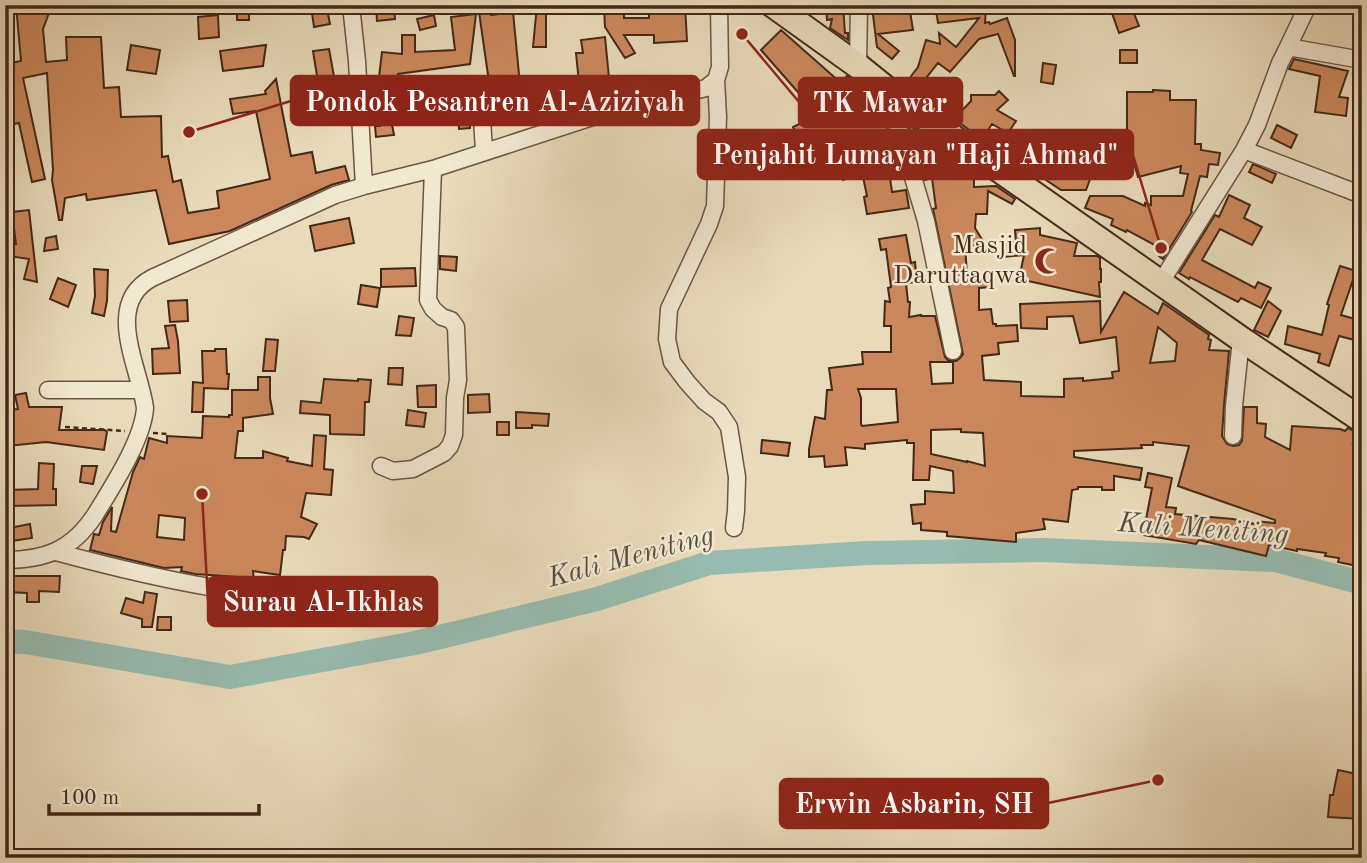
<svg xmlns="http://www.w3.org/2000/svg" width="1367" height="863" font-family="'Old Standard TT',serif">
	<rect width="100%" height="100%" fill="#e9dbba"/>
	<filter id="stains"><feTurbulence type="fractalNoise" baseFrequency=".00286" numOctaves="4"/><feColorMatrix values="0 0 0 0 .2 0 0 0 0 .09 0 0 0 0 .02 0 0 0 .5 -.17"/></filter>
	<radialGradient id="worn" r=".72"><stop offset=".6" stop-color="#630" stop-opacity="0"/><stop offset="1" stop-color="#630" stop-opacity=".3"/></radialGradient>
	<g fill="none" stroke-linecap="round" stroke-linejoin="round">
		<path stroke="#97bbb0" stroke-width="24" d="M5 641 25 642 230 677 415 643 597 599 709 563 867 553 1044 550 1275 560 1362 583"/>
	</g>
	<path fill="#cc885c" stroke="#432819" stroke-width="2" fill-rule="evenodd" d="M16 5H52L43 29 46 62 67 60 66 37H101L104 88 119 87 121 117 161 116 162 157 168 156 173 182 181 180 188 213 219 208 217 191 270 179 256 111 233 114 230 99 266 94 265 91 276 79 291 156 312 152 316 173 345 166 349 180 331 185 230 231 169 244 156 190 87 200 86 194 65 198 62 220H59L52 180 53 170 47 73 23 78 45 179 32 182 19 123 5 126V100L11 99 5 64 21 61Z
		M237 5H249V20H237Z
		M376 5H394L395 19 377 21Z
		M478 5H490L491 15 513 12 521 95H535L537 113 513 115V117L500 119 498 107 506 106 497 81 488 75Z
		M537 5H546V47H533Z
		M604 5H624V18H649V5H685L687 41 654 43V35H624L635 53 625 58 605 27Z
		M826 5H843L845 33H848V40L830 28 832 19 827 20Z
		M889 5H909L913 30 878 34 899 51 892 59 877 47 872 7Z
		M935 5H957L958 10 986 8 985 23 989 22 990 24 1007 18 1015 40V76H1014L998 34 979 39 950 72 938 63 915 92 905 84 918 67 926 40 940 44 939 33 956 47 979 18 938 23Z
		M1131 6 1139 26 1119 33 1112 13Z
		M327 9 330 24 314 27 312 13Z
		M476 14 470 64 398 74 396 99 444 80 448 96 378 112 376 92 370 91 372 76 379 77 382 52 402 54V35H415V52L455 50 451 17Z
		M218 15 219 37 199 39 198 17Z
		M434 15 436 26 420 30 417 19Z
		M781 30 841 83 847 76 869 94 881 106 892 144 882 145 889 171 892 192 906 190 909 208 867 214 864 197 867 196 862 172 843 180 834 160 809 165 807 157 793 127 818 115 761 50Z
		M605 37 609 78 597 80 600 102 582 105 581 103 576 53H583L581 40Z
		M131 45 160 50 156 74 127 70Z
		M266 45 263 66 223 71 220 51Z
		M329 49 335 82V104L346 103 347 118 323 120 321 95H314V82H318L313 51Z
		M1120 50H1137V63H1120Z
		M1294 59 1348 71 1339 97 1348 98 1346 116 1315 112 1320 76 1289 69Z
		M1043 63 1056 65 1053 84 1041 82Z
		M1153 90 1170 91V100H1196L1195 144H1201V150L1220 153 1218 165 1209 164 1207 177 1200 176 1191 211 1192 212 1163 259 1159 256 1164 250 1127 230 1126 232 1111 225 1113 219 1085 208 1090 196H1123L1145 206V203L1151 205V196H1183L1188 174 1180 173 1181 166 1138 177 1131 152H1129V132H1127V92H1153Z
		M999 91 1008 100 997 110 1016 121 1008 133 992 124 982 139 954 119 971 101V95H995Z
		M458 114H470V128L459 129Z
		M379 119H391L394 135 376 137 375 126H380Z
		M908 124 925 136 934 170 944 168 970 167 974 170V187L996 186 1015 199 1012 204 988 191 987 214H976L975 228 986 246 965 245 967 275 990 274 991 287 979 288V310L991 309 993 324H996V326L1017 325 1018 341 998 343 999 354 982 356 984 380 1021 382V396L1064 397V379L1083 378V381L1113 378 1112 372 1119 371 1116 337 1080 343 1073 316 1047 317V329L1021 328 1020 304 1100 301 1101 332 1124 292 1158 314 1163 303 1209 335 1208 339 1211 340 1209 350 1229 351 1224 405 1222 436 1227 444 1233 446 1239 445 1242 441 1244 407H1257V423L1266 424 1265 437 1290 450 1292 426 1340 429 1345 431 1348 428 1362 435 1353 444 1362 447V567L1338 562 1339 558 1325 556 1326 553 1297 549V551L1269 545 1266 556 1199 540 1196 544 1143 535 1152 488 1145 487 1148 473 1172 478 1166 507 1176 508 1175 514 1233 519 1255 524 1256 521 1275 523V520L1178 486 1189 446 1153 442V445H1141L1142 448 1074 451V457L1142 468 1140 480 1114 476V490H1102V487H1078V489L1072 490 1068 522 1043 519 1045 529 1016 533V542L947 536V532L921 530V523L913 524 911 505 925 504V491L954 493 953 471 930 466 929 480H913L914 443H907V440L865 444V449L845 447 847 465 825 467 824 456 809 457V449L815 417 825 419 827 390H832L829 368 863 364 862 352H891V326H884L885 301 890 302 888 288 891 287 886 249 881 250 879 239 906 235 911 263 915 262 917 282 906 283 908 302H910L909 317 921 315V316H935L945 357 949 361H956L960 358 963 354 933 209 936 208 932 178 925 180ZM1158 327 1177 343 1175 361 1150 363ZM930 362H953V383L932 384ZM858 389H896L898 422 862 426 861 424V398ZM961 429V432L983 433 985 466 967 461V462L931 454V430Z
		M1277 125 1297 135 1291 148 1271 138Z
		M1010 137 1064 174H1092L1086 190H1061L1001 150Z
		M1253 164 1276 174 1272 183 1249 172Z
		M1229 195 1250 205 1244 218 1262 227 1252 245 1220 229 1202 260 1255 288 1258 282 1271 288 1261 308 1241 298 1238 302 1190 277 1189 279 1179 273 1215 215 1219 217Z
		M29 210 37 282 24 279 29 259 9 256 11 244H16L12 212Z
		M349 218 354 243 315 251 310 226Z
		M1040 228V235L1077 243 1074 256H1097L1100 258V269H1101V282H1099L1100 297 1019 279 1024 255 1003 257 1002 243 1016 242 1015 230Z
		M56 236 58 249 44 251 46 238Z
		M440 256 457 257 456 271 440 269Z
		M1340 266 1356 271 1341 315 1362 321V342L1339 336 1329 366 1318 362 1320 354 1285 344 1288 326 1322 335 1329 305 1327 304Z
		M415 268 416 286 381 287V269Z
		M94 269 108 270 107 301 104 316 92 313 95 296Z
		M58 278 76 285 68 307 50 299Z
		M361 285 380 288 377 307 358 304Z
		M187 300 188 321 170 322 168 301Z
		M1268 301 1281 311 1268 337 1254 330Z
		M399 316 414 318 411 336 396 335Z
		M175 325 178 341 180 373 153 374 152 349 169 348 165 326Z
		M266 339 278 340 275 371H263Z
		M215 349H226L227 374H229L228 389 204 388 203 412H192L193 382 203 383 202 351H215Z
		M389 368H403L402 385 388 384Z
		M258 377H270V398L273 414 243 418V431H238L235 458H263V451L288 458 287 461 312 466 314 435 326 436 324 469 333 470 331 495 306 493 301 517 317 524 309 539 304 537 286 536 285 550H283L280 575 253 571 254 581 238 580V577L195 574 181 571 182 567 164 568 90 550 94 534 99 535 103 522 112 507 111 531 116 532 133 472 140 457 144 459 149 438 167 443V436L202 438 203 416 229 417V415H232V390H258ZM159 515 185 518 184 540 157 537Z
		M324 379 358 381V379L371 380 369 402H365L364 435 330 434V415L300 413 301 401 321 403Z
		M436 385V407H418L417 386Z
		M26 393 29 407H62L59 430H105L107 432 104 450 46 442 8 446 10 426H5V410L18 409 15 395Z
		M489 394 490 412 468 413V395Z
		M408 410 426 413 424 427 406 425Z
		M516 412 549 414 548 426 532 425V428H516Z
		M497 422H509V435H497Z
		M762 440 790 443 788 456 761 453Z
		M39 463 54 464 53 489H56V505L10 506 9 490 38 489Z
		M82 466H97L93 484 80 482Z
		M30 524 32 538 11 541 9 528Z
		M5 576H60L59 592 39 591V602H27V593L5 592Z
		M145 592 157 594 152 627H142V619L121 613 126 598 143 603Z
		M158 617H171V630H157Z
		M1338 770 1362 775V819L1328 817 1330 795H1333Z"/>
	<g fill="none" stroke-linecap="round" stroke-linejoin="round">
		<defs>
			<path id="minor" d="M351 5 357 61 364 186
				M1288 47 1308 5
				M858 66 859 5
				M716 80 718 117 715 206 709 224 669 309 667 339 672 362 687 382 704 401 719 412 729 427 737 477 736 511 734 528
				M887 90 926 221 953 351
				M1244 150 1362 195
				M484 152 481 100 486 85
				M1161 282 1244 150 1257 125 1280 63 1288 47 1362 60
				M48 390H141
				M1233 436 1234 406 1241 339
				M381 466 393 471 413 469 444 453 450 446 454 435 455 398 458 380 456 327 451 320 442 317 433 309 428 300 433 169
				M56 552C108 566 161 579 215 588 233 590 252 591 270 593
				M5 560C45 560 72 550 95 515 112 487 143 440 145 408 140 368 103 304 152 278L335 195 364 186 433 169 608 112 706 88 716 80 720 67 719 5"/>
			<path id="primary" d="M773 5 858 66 904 103 1241 339 1362 420"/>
		</defs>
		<use href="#minor" stroke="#6c5541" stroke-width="19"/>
		<use href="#primary" stroke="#432819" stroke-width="28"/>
		<path stroke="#432819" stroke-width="2.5" stroke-dasharray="5 3.5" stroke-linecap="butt" d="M65 427 125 431
			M153 433 167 434"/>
		<use href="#minor" stroke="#f1e8d2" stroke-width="16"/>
		<use href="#primary" stroke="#e9dbba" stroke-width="24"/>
	</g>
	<defs>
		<symbol id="mosque-bare" viewBox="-9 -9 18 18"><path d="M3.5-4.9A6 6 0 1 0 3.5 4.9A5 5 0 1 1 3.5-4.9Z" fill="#8f2418" stroke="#f1e8d2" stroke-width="2.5" paint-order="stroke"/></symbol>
	</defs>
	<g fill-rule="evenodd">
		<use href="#mosque-bare" x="1029" y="242" width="38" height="38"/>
	</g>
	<g text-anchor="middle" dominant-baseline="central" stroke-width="5" stroke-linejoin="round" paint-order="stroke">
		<g font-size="26" fill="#432819" stroke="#f1e8d2" text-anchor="end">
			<text x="1027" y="246">Masjid<tspan x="1027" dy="30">Daruttaqwa</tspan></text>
		</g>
		<g font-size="28" font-style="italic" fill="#584d3f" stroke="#f1e8d2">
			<text transform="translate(1203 530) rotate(4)">Kali Meniting</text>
			<text transform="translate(631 558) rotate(-15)">Kali Meniting</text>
		</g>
	</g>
	<path fill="none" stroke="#8f2418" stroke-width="2.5" d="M189 132L291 101M742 34L799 102M1161 248L1133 155M202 494L208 601M1158 780L1048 803"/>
	<g fill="#8f2418" stroke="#f1e8d2" stroke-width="2.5">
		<circle cx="189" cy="132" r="7"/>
		<circle cx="742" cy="34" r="7"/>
		<circle cx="1161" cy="248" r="7"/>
		<circle cx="202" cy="494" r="7"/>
		<circle cx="1158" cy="780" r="7"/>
	</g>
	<g fill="#8f2418" stroke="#8f2418" stroke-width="2.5">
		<rect x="291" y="76" width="408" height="49" rx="7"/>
		<rect x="799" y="78" width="163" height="49" rx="7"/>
		<rect x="698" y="130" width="435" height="49" rx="7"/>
		<rect x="208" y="577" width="229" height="49" rx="7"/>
		<rect x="780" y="779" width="268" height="49" rx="7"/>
	</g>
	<g font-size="28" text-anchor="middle" font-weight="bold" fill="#fff">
		<text x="495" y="111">Pondok Pesantren Al-Aziziyah</text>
		<text x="880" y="112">TK Mawar</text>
		<text x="915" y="164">Penjahit Lumayan "Haji Ahmad"</text>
		<text x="323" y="611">Surau Al-Ikhlas</text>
		<text x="914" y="813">Erwin Asbarin, SH</text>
	</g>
	<rect width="1367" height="863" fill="none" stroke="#e9dbba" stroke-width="28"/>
	<rect x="7" y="7" width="1353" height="849" fill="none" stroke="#432819" stroke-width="3.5"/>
	<rect x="14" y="14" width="1339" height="835" fill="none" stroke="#432819" stroke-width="2"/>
	<path d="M49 804v10h210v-10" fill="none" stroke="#432819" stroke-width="3.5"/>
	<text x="60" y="804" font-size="21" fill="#432819" stroke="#f1e8d2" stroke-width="5" paint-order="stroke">100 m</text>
	<rect width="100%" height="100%" filter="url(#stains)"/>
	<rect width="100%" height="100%" fill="url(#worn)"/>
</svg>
